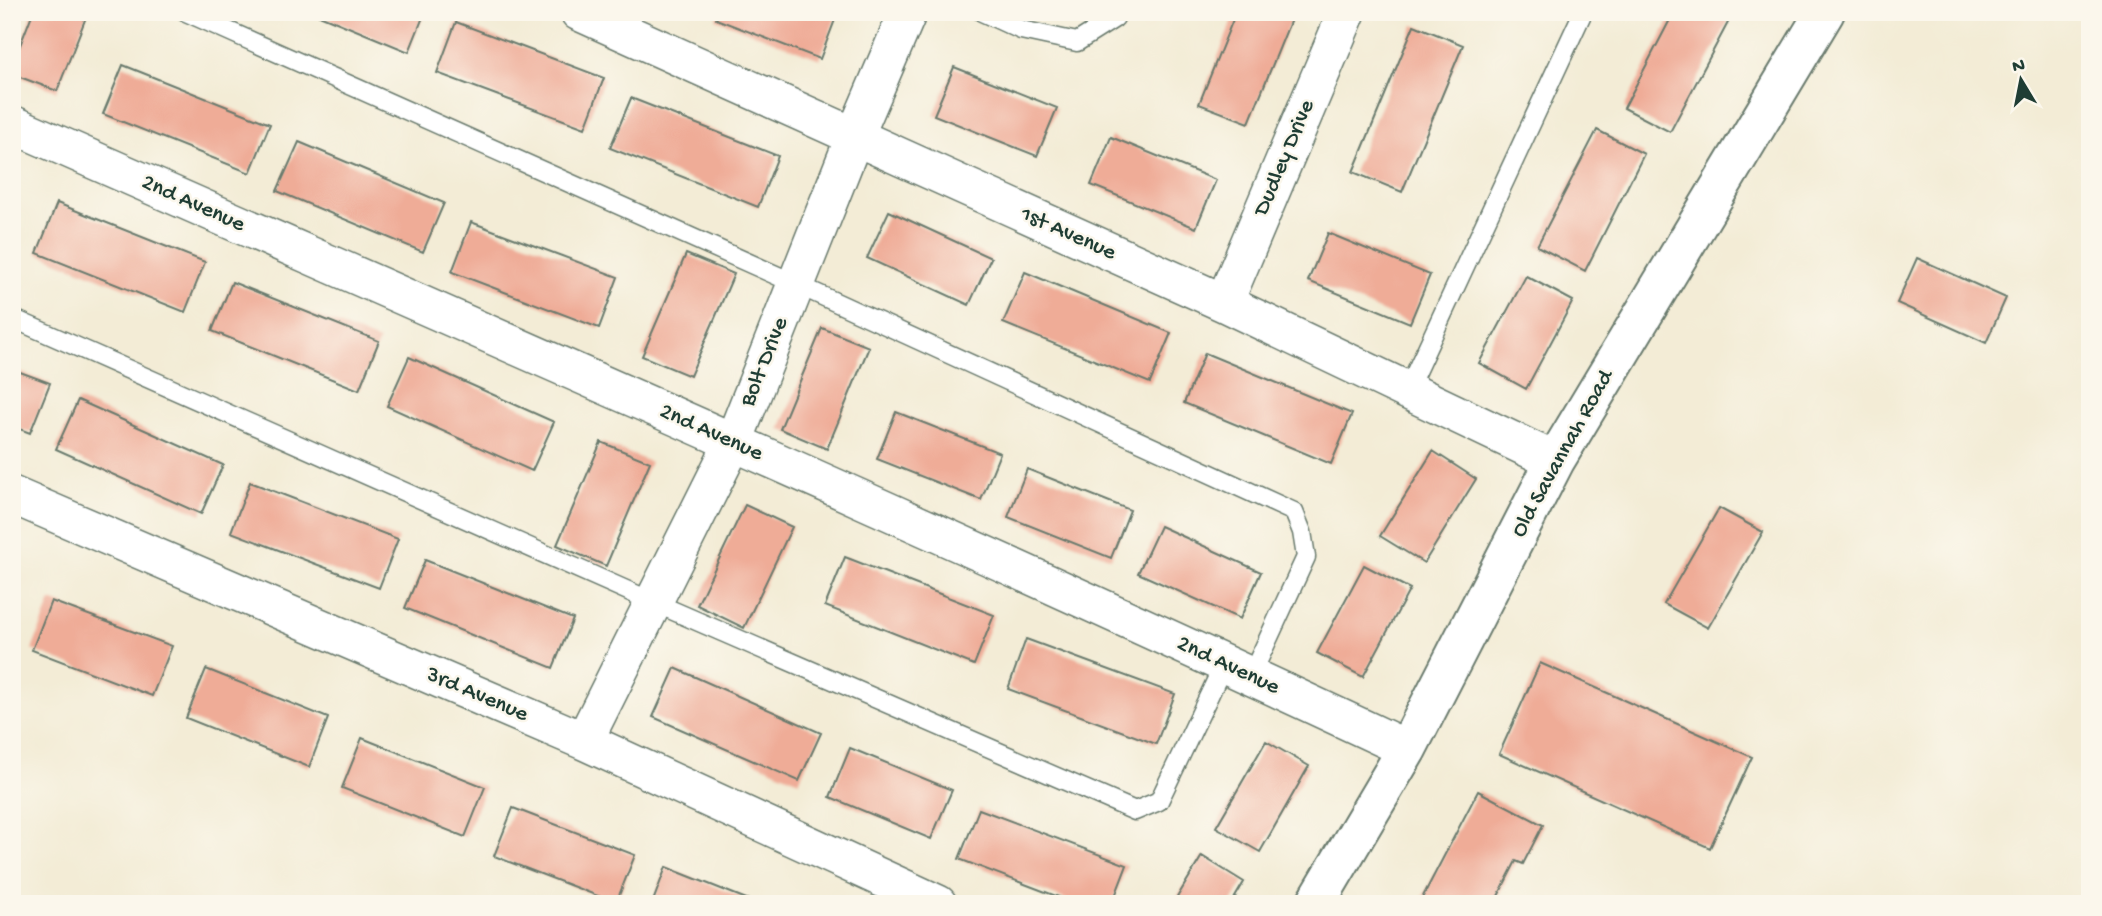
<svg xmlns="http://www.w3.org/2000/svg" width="2102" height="916" font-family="'Gochi Hand',sans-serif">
	<rect width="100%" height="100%" fill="#fbf7ec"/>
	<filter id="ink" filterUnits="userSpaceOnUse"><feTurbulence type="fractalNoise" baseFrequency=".0143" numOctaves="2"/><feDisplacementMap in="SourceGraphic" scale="14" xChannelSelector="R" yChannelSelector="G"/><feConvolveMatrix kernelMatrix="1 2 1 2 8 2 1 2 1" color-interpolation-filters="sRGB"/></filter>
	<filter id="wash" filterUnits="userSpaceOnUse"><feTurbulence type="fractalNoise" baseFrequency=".00686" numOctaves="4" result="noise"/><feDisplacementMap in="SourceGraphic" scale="28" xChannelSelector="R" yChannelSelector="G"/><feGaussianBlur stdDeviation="1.57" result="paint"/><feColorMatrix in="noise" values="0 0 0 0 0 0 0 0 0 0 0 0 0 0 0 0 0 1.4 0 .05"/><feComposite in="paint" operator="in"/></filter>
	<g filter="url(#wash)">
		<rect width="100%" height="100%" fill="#f3ecd6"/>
		<g id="blocks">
			<path fill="#efac97" d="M33 12H88L57 91 12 74V66Z
				M312 12H425L409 52Z
				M719 12H838L820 59 716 19Z
				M1236 12H1294L1249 123 1199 104Z
				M1674 12H1721L1731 17 1670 132 1624 108Z
				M456 22 604 78 585 128 437 73Z
				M1414 25 1463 45 1402 192 1353 172Z
				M123 65 270 124 250 173 103 114Z
				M954 67 1057 108 1037 156 934 115Z
				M631 98 778 156 758 207 610 148Z
				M1597 130 1644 154 1585 271 1537 246Z
				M1111 137 1216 180 1196 228 1091 185Z
				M299 142 444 203 423 252 277 191Z
				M57 203 205 262 185 312 37 253Z
				M889 211 991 258 969 305 867 258Z
				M471 222 618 277 599 328 452 272Z
				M1328 233 1430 275 1410 323 1308 281Z
				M686 254 734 274 690 376 642 356Z
				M1917 258 2006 298 1986 343 1897 303Z
				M1025 272 1171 333 1150 383 1003 323Z
				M1526 276 1573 301 1526 389 1479 363Z
				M232 282 379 341 359 390 212 331Z
				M822 328 869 347 827 449 780 429Z
				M1205 353 1352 414 1331 464 1184 403Z
				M409 357 554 422 532 471 387 406Z
				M12 369 50 383 30 433 12 426Z
				M78 400 223 465 201 514 56 449Z
				M896 412 1000 453 981 500 877 459Z
				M601 442 650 462 606 566 557 545Z
				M1433 451 1476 479 1424 563 1380 536Z
				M1027 469 1130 510 1111 558 1008 517Z
				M250 482 398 539 379 588 231 532Z
				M745 505 792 527 744 628 697 605Z
				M1719 508 1763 532 1708 628 1664 604Z
				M1160 526 1261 572 1240 619 1138 573Z
				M845 557 994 615 974 665 825 606Z
				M425 560 573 619 553 668 405 608Z
				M1364 565 1410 589 1363 677 1317 653Z
				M51 601 172 646 152 696 32 650Z
				M1026 639 1175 694 1156 744 1008 689Z
				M1540 663 1752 757 1710 848 1499 754Z
				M675 668 821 733 799 781 653 717Z
				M206 669 328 718 309 767 186 718Z
				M362 738 485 787 465 837 342 788Z
				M1266 741 1309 766 1260 852 1216 827Z
				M850 748 952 790 931 839 830 797Z
				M1478 791 1543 825 1523 864 1516 861 1494 904H1419Z
				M513 808 635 855 616 903 494 856Z
				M979 809 1127 865 1112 904H1077L959 859Z
				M1202 856 1244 882 1231 904H1173Z
				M666 867 759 904H652Z"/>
		</g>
	</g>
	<g filter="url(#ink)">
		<use href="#blocks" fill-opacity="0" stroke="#697a6d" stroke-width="2"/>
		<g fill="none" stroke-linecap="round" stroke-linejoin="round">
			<defs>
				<path id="service" d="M186 12 796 284 1294 512 1302 532 1306 557 1251 676
					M982 12 1021 30 1077 42 1115 18 1117 12
					M12 318 653 602 1135 811 1159 801 1224 664
					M1407 391 1583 12"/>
				<path id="minor" d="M579 12 1224 303 1555 461
					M12 124C478 330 946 532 1407 749
					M1224 303 1347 12
					M12 495 584 741 938 904
					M584 741 733 443 854 138 908 12"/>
				<path id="tertiary" d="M1315 904 1407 749 1555 461 1825 12"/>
			</defs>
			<use href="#service" stroke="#697a6d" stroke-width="21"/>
			<use href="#minor" stroke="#697a6d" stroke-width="40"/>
			<use href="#tertiary" stroke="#697a6d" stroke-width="42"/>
			<use href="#service" stroke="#fff" stroke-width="18"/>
			<use href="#minor" stroke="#fff" stroke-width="37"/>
			<use href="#tertiary" stroke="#fff" stroke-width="38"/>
		</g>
	</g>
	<g text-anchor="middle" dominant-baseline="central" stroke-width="5" stroke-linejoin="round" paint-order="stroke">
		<g font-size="23" fill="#1f3d34" stroke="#fbf7ec">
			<text transform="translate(1285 158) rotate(-67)">Dudley Drive</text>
			<text transform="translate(193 204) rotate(24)">2nd Avenue</text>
			<text transform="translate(1068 234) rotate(24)">1st Avenue</text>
			<text transform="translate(765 362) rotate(-68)">Bolt Drive</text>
			<text transform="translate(711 433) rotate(24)">2nd Avenue</text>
			<text transform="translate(1563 454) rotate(-61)">Old Savannah Road</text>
			<text transform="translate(1228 666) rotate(25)">2nd Avenue</text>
			<text transform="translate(477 695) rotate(23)">3rd Avenue</text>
		</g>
	</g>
	<rect width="2102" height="916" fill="none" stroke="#fbf7ec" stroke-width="42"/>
	<g transform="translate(2021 80) rotate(350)" stroke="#fbf7ec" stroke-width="5" paint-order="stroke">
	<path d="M0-5L12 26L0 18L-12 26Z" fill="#1f3d34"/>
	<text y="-10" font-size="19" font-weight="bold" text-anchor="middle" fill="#1f3d34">N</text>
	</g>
</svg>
